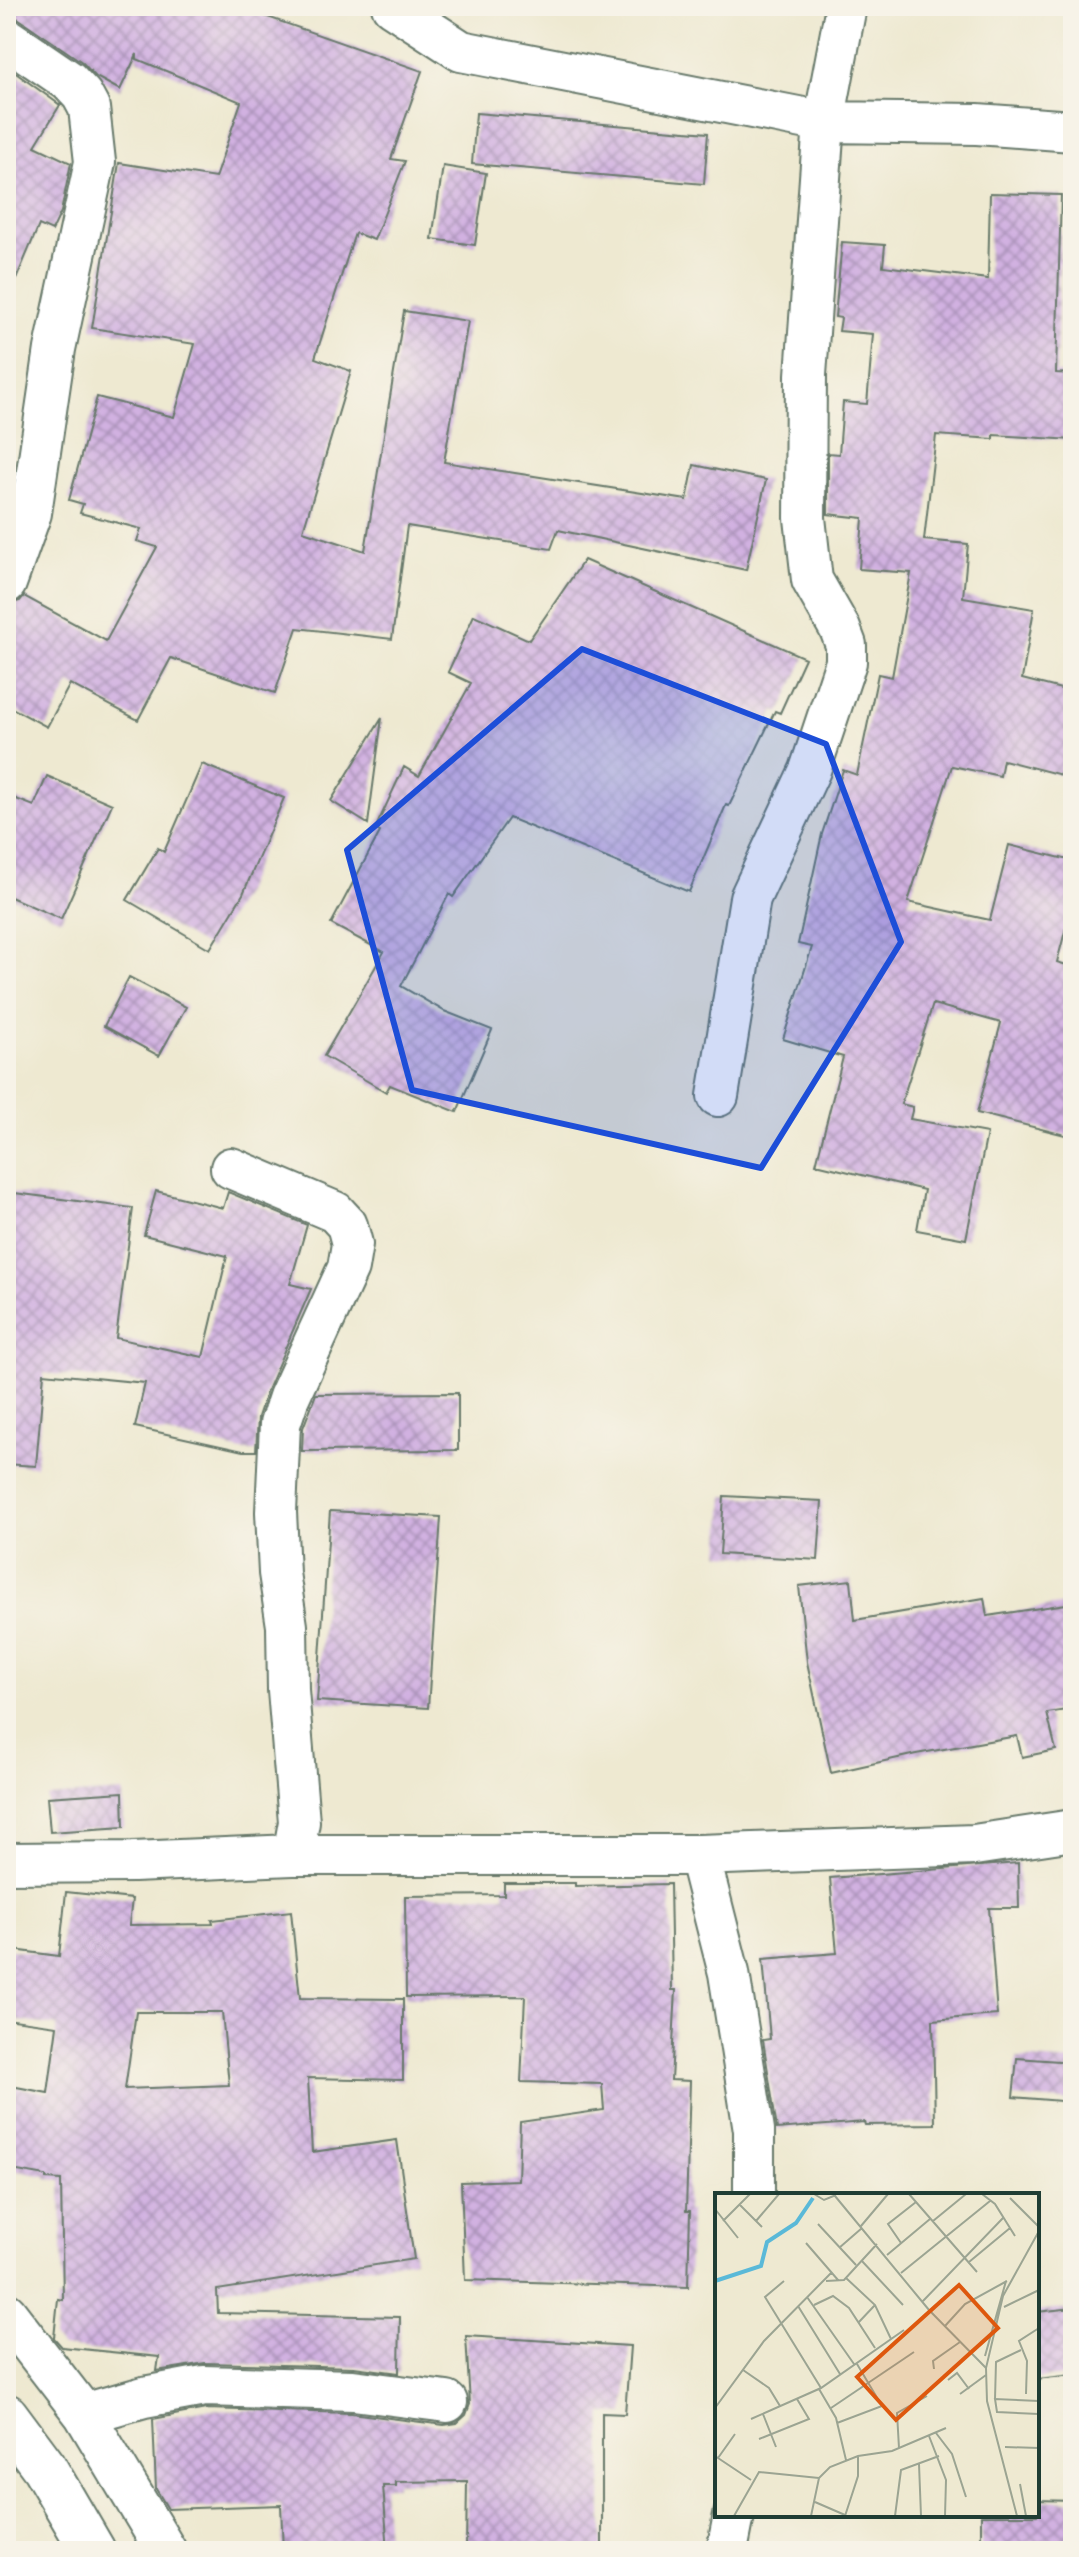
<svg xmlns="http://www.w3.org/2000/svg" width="1079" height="2557" font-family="'Gochi Hand',sans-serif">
	<defs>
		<pattern id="building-cross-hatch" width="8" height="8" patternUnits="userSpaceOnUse" patternTransform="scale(2)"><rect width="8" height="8" fill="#d1b1e1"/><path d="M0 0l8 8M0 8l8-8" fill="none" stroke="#a991b7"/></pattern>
	</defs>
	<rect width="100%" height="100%" fill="#f7f3e8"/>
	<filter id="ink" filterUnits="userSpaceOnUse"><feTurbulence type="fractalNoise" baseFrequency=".0125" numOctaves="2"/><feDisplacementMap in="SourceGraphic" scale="16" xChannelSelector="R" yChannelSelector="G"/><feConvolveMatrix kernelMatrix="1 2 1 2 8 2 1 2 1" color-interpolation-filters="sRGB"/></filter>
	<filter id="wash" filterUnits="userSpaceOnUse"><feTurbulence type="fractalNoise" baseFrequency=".006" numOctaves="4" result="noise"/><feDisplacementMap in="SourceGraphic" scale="32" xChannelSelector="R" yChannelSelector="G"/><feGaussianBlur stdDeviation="1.8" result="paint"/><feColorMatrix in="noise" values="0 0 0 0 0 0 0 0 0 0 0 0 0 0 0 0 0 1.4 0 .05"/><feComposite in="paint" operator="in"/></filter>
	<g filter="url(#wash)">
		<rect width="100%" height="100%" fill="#eee9d1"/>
		<g id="blocks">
			<path fill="url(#building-cross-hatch)" fill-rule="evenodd" d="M6 6H263L259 14 422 71 391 159 405 161 374 240 355 233 315 358 351 371 303 531 365 551 404 311 468 321 444 462 687 500 694 465 766 480 746 570 558 530 551 549 407 526 392 639 297 628 275 693 171 658 138 720 70 684 47 727 6 705V605L20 601 24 596 106 641 157 547 137 541 141 529 80 513 83 504 69 500 97 397 174 417 195 344 92 328 119 163 215 178 241 102 137 59V54L120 90 96 77 82 62 19 19 6 15Z
				M6 66 60 105 35 146 71 163 61 212 52 231 39 225 6 303Z
				M476 113 708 133 704 184 472 164Z
				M443 166 486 173 475 245 432 239Z
				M990 193 1061 195 1056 373 1073 374V440L994 435V439L936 435 924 540 968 544 963 597 1034 609 1022 679 1073 692V778L1003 760 1000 776 952 766 908 902 990 920 1009 845 1073 861V901L1057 962 1073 967V1137L977 1113 1001 1023 933 1004 901 1104 913 1107 910 1119 987 1133 966 1239 917 1230 924 1190 816 1164 843 1057 783 1039 812 947 798 944 822 834 843 770 857 775 878 674 892 677 911 573 859 569 863 518 828 514V453L839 454 843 402 867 404 873 334 839 331 841 318 835 317 842 242 885 245 883 266 988 279Z
				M584 560 805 658 780 713 775 711 729 806 726 805 689 892 509 818 453 897 449 894 401 986 444 1011 492 1030 457 1112 390 1085 386 1092 324 1056 384 952 331 924 380 832 375 829 404 767 419 776 471 683 448 672 474 615 529 640Z
				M382 718 368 824 331 801Z
				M202 764 284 798 243 894 210 949 127 900 158 848 164 852Z
				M47 776 112 804 61 919 6 895V795L34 806Z
				M129 977 186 1007 159 1056 104 1026Z
				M156 1191 223 1208 228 1192 307 1225 290 1284 311 1289 267 1390 258 1417 256 1451H243L135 1427 145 1383 44 1373 36 1466 6 1464V1192L133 1208 116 1338 203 1357 227 1256 144 1235Z
				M458 1393V1450L302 1451 303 1428 316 1394Z
				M724 1496 822 1501 818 1560 720 1554Z
				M330 1511 441 1517 428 1708 317 1701Z
				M851 1580 855 1620 984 1598 987 1616 1073 1603V1709L1047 1713 1056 1750 1022 1757 1017 1736 916 1754 831 1773 807 1662 799 1586Z
				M123 1792 124 1827 50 1832 47 1797Z
				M1018 1863 1019 1908H989L997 2015 933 2020 935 2124 865 2125 864 2122 777 2129 763 2040 770 2039 763 1959 837 1953 830 1878Z
				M504 1883H575V1886L670 1884 672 1990H676L671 2080 690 2081 686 2211H690L688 2287 465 2280 461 2182 518 2180 520 2122 604 2110 602 2084 521 2082 525 1996 406 1997 405 1896 504 1895Z
				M66 1892 132 1899 129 1925 213 1924 212 1920 291 1911 300 1998 403 1999V2080L308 2078 312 2152 397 2140 414 2259 217 2290 218 2313 400 2317 399 2373 354 2367 205 2363 157 2371 159 2357 62 2347 54 2338 58 2299 63 2300 61 2180 46 2179V2176L6 2169V2085L48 2093 57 2026 6 2019V1949L59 1956ZM136 2012H222L229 2085 125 2089Z
				M1017 2058 1073 2062V2102L1013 2097Z
				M1073 2308V2375L1037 2379V2312Z
				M466 2336 630 2346 625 2414 602 2413V2551H466L467 2481 396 2482V2486H383L388 2551H283L281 2505 168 2509 156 2489 153 2419 206 2409 351 2413 444 2425 457 2423 466 2415 470 2404Z
				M1037 2500 1073 2501V2551H981V2515H1037Z"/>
		</g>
	</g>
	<g filter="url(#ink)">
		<use href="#blocks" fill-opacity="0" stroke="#67796b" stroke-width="2"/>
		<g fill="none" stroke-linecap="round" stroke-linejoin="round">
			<defs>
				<path id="minor" d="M392 6 461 51 798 117 824 122 977 124 1073 131
					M6 38 69 81 82 95 89 108 95 162 55 349 31 513 6 583
					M718 1096 750 898 810 770 846 662V645L840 629 812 580 805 518 806 375 824 122 846 6
					M231 1168 335 1212 347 1225 352 1244 348 1268 289 1397 280 1424 276 1512 279 1573 287 1626 288 1690 299 1822 293 1855
					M699 1855 729 1973 754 2130V2195
					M6 1863 133 1862 293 1855H699L974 1845 1073 1830
					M6 2313 84 2414 166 2551
					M84 2414 144 2397 204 2386 353 2390 447 2402
					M727 2551 734 2515"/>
				<path id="secondary" d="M6 2416 44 2467 93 2551"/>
			</defs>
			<use href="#minor" stroke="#67796b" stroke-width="44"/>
			<use href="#secondary" stroke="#67796b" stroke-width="48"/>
			<use href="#minor" stroke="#fff" stroke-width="40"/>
			<use href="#secondary" stroke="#fff" stroke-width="44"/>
		</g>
	</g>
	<path fill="#1d4ed8" fill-opacity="0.2" stroke="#1d4ed8" stroke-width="6" stroke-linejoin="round" d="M582 649 826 744 901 942 761 1168 412 1090 347 850Z"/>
	<g transform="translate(715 2193)">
		<rect width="324" height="324" fill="#eee9d1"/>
		<path fill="none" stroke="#5ab9d8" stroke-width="4" d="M0 88 46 73 52 49 81 30 98 5"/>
		<path fill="none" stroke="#9ba492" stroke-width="2" d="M99 1 109 7 121 2M194 1 262 79M267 1 280 11 300 43M120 3 214 117 271 175M295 5 324 34M25 12 47 34M0 16 23 45M8 28 35 1M41 28 64 1M218 28 251 1M103 31 141 72M146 33 173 1M91 50 123 87M186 50 173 31 201 9M124 55 147 35M172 62 215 26M146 67 188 112M254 69 295 35M186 80 275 8M131 85 160 112 176 146M69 88 50 104 106 195M111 88 129 87 162 51M92 104 139 171M208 108 288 25M99 112 118 103 134 115 160 155M83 113 125 181M289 114 324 97M143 130 160 112M230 133 250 111 292 88M270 163 291 88M219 176 218 168 245 149M28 177 54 195 65 213M233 187 242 180 254 196M104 196 121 225 131 267M245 201 271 182M311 201 312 168 304 148 324 135M280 206 281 169 306 157M324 208 280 206 282 219 324 221M0 215 49 148 117 79M116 215 199 159M48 221 61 254M36 226 106 195 189 137M122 230 167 213 142 171M221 240 237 261 251 304M214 243 231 287 230 323M44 246 94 226 82 206M290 254 324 255M184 255 182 220 212 203M0 263 36 287M3 265 20 241M204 271 206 323M305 291 311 323M100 309 130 322M19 323 44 279 104 285M96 323 104 285 115 274 143 263 177 258 231 235M130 323 143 283V263M180 323 186 277 224 263M302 323 272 208 271 175 288 103 324 38"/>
		<path fill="#de580e" fill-opacity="0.15" stroke="#de580e" stroke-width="4" d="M244 92 283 135 181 227 142 184Z"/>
		<rect width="324" height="324" fill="none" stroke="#1f3d34" stroke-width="4"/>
	</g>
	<rect width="1079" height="2557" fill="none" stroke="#f7f3e8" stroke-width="32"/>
</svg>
